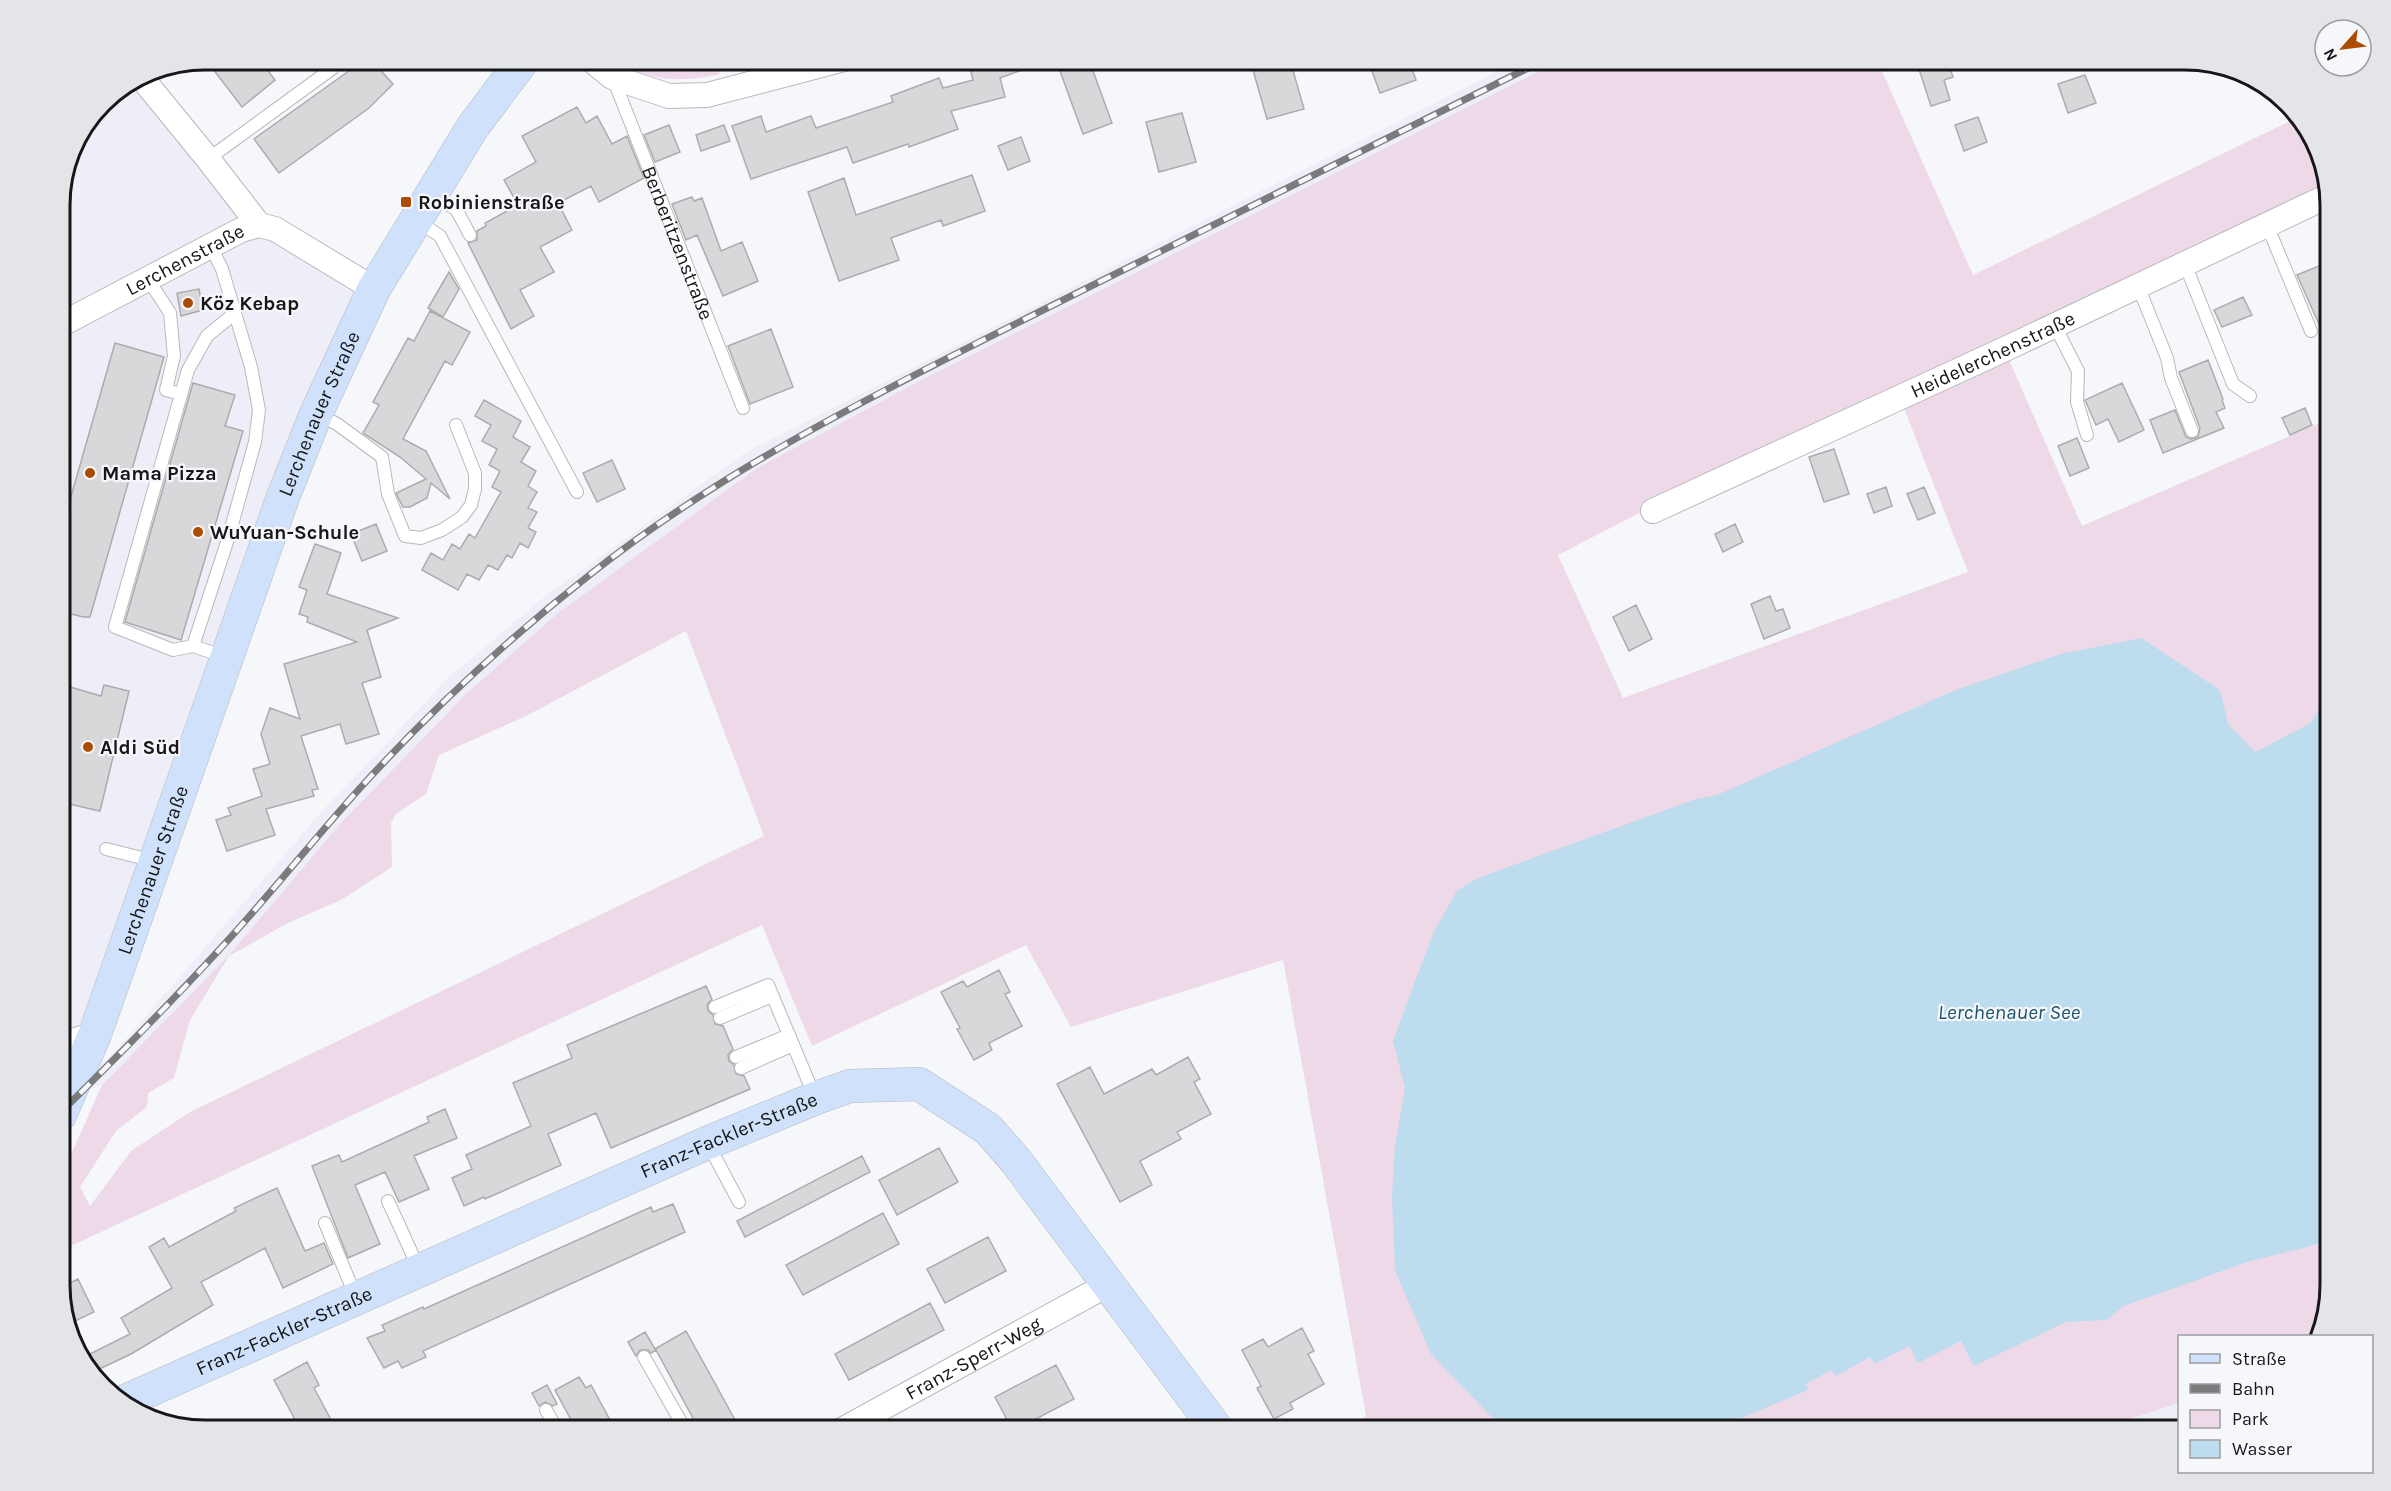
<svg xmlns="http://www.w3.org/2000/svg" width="2391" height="1491" font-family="Karla,sans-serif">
	<rect width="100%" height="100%" fill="#f6f7fa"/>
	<path fill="#eeeef9" d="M1520 60H1562L921 380 466 694 340 824 229 955 102 1085 67 1097 60 1072V196L71 150 103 102 141 77 252 218 375 292 68 1096 121 1045 323 810 449 677 543 598 746 452Z
		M2179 1403V1431H2093Z"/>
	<path fill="#eed9e9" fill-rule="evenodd" d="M619 60H708L720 74C687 82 647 83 619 60Z
		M1562 60H1877L1973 275 2296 118 2311 132 2328 188 2003 346 2082 526 2331 418V1286L2317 1336H2180L2179 1403 2093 1431H1348L1366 1416 1283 960 1071 1027 1026 945 812 1046 762 925 60 1251V1179L102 1085 229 955 340 824 466 694 558 613 756 469 921 380ZM1898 393 1968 572 1623 698 1558 555 1678 493ZM686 631 764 836 190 1112 131 1151 90 1206 80 1187 116 1131 147 1107 148 1093 174 1078 190 1020 229 956 288 923 341 900 392 867 391 823 396 814 426 794 439 755 526 716Z"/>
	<path fill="#bddced" d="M2141 638 2220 690 2228 724 2255 752 2311 723 2331 688V1239L2304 1248 2250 1261 2124 1306 2107 1320 2066 1322 1974 1366 1961 1341 1918 1363 1909 1346 1875 1364 1870 1357 1836 1376 1831 1370 1806 1384 1808 1390 1710 1431H1505L1431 1354 1395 1270 1392 1195 1395 1145 1405 1088 1393 1041 1434 931 1457 891 1478 878 1696 799 1717 795 1956 690 2060 654Z"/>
	<path fill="#d8d7da" stroke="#adabae" stroke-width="1.5" d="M206 60H260L275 80 242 107Z
		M345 60H371L393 84 369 108 279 173 254 139 353 68Z
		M968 60H1044V62L1000 78 1005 97 951 111 958 129 909 147 908 144 853 163 847 147 751 179 732 126 761 116 766 132 811 116 816 128 893 102 891 96 939 78 943 88 973 80Z
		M1056 60H1089L1112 123 1083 134Z
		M1290 60 1304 109 1267 119 1253 70Z
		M1368 60H1409L1416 80 1380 93Z
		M1916 60H1947L1953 77 1944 80 1950 100 1931 106Z
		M2085 75 2096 103 2068 113 2058 84Z
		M577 107 586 123 597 116 612 144 627 136 644 178 599 202 591 186 558 203 572 230 540 247 554 272 520 290 534 316 511 329 468 243 477 240V231L486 226 485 223 518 205 504 180 536 162 522 136Z
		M1182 113 1196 162 1159 172 1146 122Z
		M1978 117 1987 142 1964 151 1955 125Z
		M669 125 680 152 655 162 644 135Z
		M724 125 730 141 701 151 696 135Z
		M1021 137 1030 161 1008 170 998 146Z
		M972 175 985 211 943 226 941 220 891 238 899 260 839 281 808 192 844 178 856 215Z
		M692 197 694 201 702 198 721 251 742 242 758 281 723 296 697 235 686 240 672 204Z
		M2324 264 2331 280V351L2297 275Z
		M449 272 459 289 443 317 428 308Z
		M199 289 203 310 181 316 177 293Z
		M2243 297 2252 315 2222 327 2214 310Z
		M430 311 470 332 452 365 445 361 403 439 426 451 450 499 431 483 427 498 410 507H403L396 493 426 479 400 457 363 433 379 405 373 402 408 338 414 341Z
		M771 329 793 387 750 404 728 346Z
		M115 343 164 357 90 617H83L60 611V535Z
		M2208 360 2223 399 2222 400 2225 408 2216 412 2224 428 2163 453 2150 420 2175 410 2186 437 2191 439 2198 437 2200 428 2179 372Z
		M193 383 235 395 225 426 243 431 181 640 125 622Z
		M2122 383 2144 430 2119 442 2108 419 2096 425 2085 400Z
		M484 400 521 421 513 437 530 447 521 462 536 471 528 486 537 492 528 508 537 512 528 528 536 532 528 548 520 543 512 558 507 555 498 570 488 565 479 580 467 574 458 590 422 570 431 553 443 560 452 544 460 549 469 534 475 538 501 492 492 487 500 471 489 465 497 449 482 441 491 425 475 416Z
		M2305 408 2312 425 2290 435 2282 418Z
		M2077 438 2089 468 2070 476 2058 446Z
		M1834 449 1849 494 1824 502 1809 457Z
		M612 460 625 489 597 502 583 473Z
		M1886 487 1892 506 1874 513 1867 494Z
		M1924 487 1935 513 1918 520 1907 494Z
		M376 524 387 551 362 561 351 534Z
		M1735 524 1743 542 1723 552 1715 534Z
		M315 544 341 553 327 594 398 618 367 630 381 677 362 683 379 734 346 744 340 724 301 736 318 789 312 790 314 796 266 809 275 835 227 851 216 820 231 815 228 808 262 796 253 769 270 764 261 734 270 708 300 719 284 664 357 642 307 622 308 617 299 614 307 590 299 587Z
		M1770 596 1776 611 1783 609 1790 628 1764 639 1751 604Z
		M1636 605 1652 639 1629 651 1613 617Z
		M60 684 101 696 104 685 129 691 100 811 60 802Z
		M999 970 1010 992 1005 994 1022 1026 989 1043 992 1050 974 1060 957 1029 960 1028 941 992 963 981 967 987Z
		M706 986 712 999 707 1005 708 1011 713 1015 715 1024 723 1026 733 1049 728 1055 729 1061 734 1065 736 1074 744 1076 750 1089 611 1148 596 1113 548 1134 561 1165 485 1199 484 1197 464 1206 452 1178 472 1169 466 1155 531 1126 513 1083 572 1058 567 1045Z
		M1188 1057 1200 1079 1194 1082 1211 1114 1177 1132 1181 1139 1140 1161 1152 1185 1120 1202 1057 1084 1090 1067 1104 1094 1152 1069 1156 1075Z
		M445 1109 457 1138 414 1156 429 1189 399 1202 385 1172 355 1185 380 1244 348 1258 312 1166 339 1155 342 1162 429 1122 427 1117Z
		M939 1148 958 1182 897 1215 879 1180Z
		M862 1156 870 1172 745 1237 737 1221Z
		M277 1188 305 1251 324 1243 333 1264 283 1288 265 1248 201 1282 213 1305 131 1354 93 1372 80 1359 130 1334 121 1318 172 1288 149 1247 164 1238 169 1247 236 1211 234 1208Z
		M673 1204 685 1232 423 1351 426 1357 402 1368 398 1361 384 1368 367 1338 385 1331 382 1325 423 1307 424 1309 651 1207 653 1212Z
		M883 1213 899 1244 803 1295 786 1265Z
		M988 1237 1006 1271 945 1303 927 1269Z
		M78 1279 94 1312 69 1324 60 1288Z
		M930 1303 944 1330 849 1380 835 1354Z
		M1302 1328 1314 1351 1308 1354 1324 1384 1290 1403 1293 1409 1274 1419 1257 1388 1261 1386 1242 1350 1263 1339 1268 1347Z
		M686 1331 717 1387 741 1431H700L656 1350 651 1353 648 1350H640L636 1356 628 1342 645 1332 655 1349Z
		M307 1362 319 1385 314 1388 337 1431H301L274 1380Z
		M1056 1365 1074 1399 1013 1431 995 1397Z
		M579 1377 586 1388 591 1385 616 1431H577L555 1390Z
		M547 1385 557 1404 553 1406 545 1402 539 1406 532 1393Z"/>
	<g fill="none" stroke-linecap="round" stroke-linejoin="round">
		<defs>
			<g id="lane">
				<path id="s1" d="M613 78 743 408"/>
				<path d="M208 159 333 68"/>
				<path d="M433 196 456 209 470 235"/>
				<path d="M418 221 440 236 577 492"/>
				<path d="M2267 225 2311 331"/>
				<path d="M210 245 222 269 251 367 259 410 255 442 228 539 193 646 225 657"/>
				<path d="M2185 264 2233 384 2250 396"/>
				<path d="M148 279 170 313 174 356 166 390 181 394"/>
				<path d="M2138 286 2167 358 2171 378 2192 431"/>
				<path d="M2055 326 2078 371 2077 402 2087 435"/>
				<path d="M317 414 337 424 382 457 388 494 405 536 421 538 442 530 462 517 471 505 475 489V473L456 425"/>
				<path d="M193 646 173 650 115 627 188 370 207 336 235 313"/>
				<path d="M106 849 154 861"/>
				<path d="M715 1007 768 985 815 1097"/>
				<path d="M720 1018 772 996"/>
				<path d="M736 1057 789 1035"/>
				<path d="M741 1068 793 1045"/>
				<path d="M708 1144 739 1202"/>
				<path d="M388 1201 419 1269"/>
				<path d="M325 1223 356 1297"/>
				<path d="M644 1357 686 1431"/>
				<path d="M546 1410 558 1431"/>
			</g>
			<g id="street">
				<path d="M591 60 612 77 669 96 707 95 841 60"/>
				<path d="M141 77 208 159 259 225"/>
				<path id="s2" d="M60 325 241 230 259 225 275 229 374 289"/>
				<path id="s3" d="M1653 511 2003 350 2330 195"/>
				<path d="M60 1045 95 1034"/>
				<path id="s4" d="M840 1431 1107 1285"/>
			</g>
			<g id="secondary">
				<path id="s5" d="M60 1115 95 1034 283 497 316 414 374 289 472 128 523 60"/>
				<path id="s6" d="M123 1402 707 1143 816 1098 850 1086 919 1084 988 1129 1016 1161 1218 1431"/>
			</g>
		</defs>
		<use href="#lane" stroke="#b9b9bd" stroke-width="14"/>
		<use href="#street" stroke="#b9b9bd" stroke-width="26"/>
		<use href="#secondary" stroke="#b9b9bd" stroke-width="34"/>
		<use href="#lane" stroke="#fff" stroke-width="12"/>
		<use href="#street" stroke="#fff" stroke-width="24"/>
		<use href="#secondary" stroke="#cfe1fb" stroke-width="33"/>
		<defs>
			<path id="rail" d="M60 1113C124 1050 187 987 246 920 285 876 322 830 361 787 432 709 509 638 592 573 730 464 890 387 1047 308 1212 226 1378 143 1544 60"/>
		</defs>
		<use href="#rail" stroke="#7b7b7d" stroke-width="7"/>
		<use href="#rail" stroke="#f6f7fa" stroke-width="4.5" stroke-dasharray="14" stroke-linecap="butt"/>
	</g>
	<g fill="#ac4c02" stroke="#f6f7fa" stroke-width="2">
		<rect x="400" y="196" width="12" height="12" rx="3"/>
		<circle cx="188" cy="303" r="6"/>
		<circle cx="90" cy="473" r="6"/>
		<circle cx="198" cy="532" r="6"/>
		<circle cx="88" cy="747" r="6"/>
	</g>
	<g text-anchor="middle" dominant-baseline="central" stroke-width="4.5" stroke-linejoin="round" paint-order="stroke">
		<g font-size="20" font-weight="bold" fill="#171719" stroke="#f6f7fa" text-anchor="start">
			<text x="418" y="202">Robinienstraße</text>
			<text x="200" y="303">Köz Kebap</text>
			<text x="102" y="473">Mama Pizza</text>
			<text x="210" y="532">WuYuan-Schule</text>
			<text x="100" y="747">Aldi Süd</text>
		</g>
		<g font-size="20" fill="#171719" stroke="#f6f7fa">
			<text stroke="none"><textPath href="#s1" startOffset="177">Berberitzenstraße</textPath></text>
			<text stroke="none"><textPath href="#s2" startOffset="141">Lerchenstraße</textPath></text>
			<text stroke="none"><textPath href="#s3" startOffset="374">Heidelerchenstraße</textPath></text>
			<text stroke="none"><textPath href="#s5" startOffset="748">Lerchenauer Straße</textPath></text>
			<text stroke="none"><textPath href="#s5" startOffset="262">Lerchenauer Straße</textPath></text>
			<text stroke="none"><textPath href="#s6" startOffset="662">Franz-Fackler-Straße</textPath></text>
			<text stroke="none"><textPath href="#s6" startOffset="176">Franz-Fackler-Straße</textPath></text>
			<text stroke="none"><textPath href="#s4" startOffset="152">Franz-Sperr-Weg</textPath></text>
		</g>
		<g font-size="21" font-style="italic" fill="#1e536d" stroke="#f6f7fa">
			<text x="2009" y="1012">Lerchenauer See</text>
		</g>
	</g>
	<path d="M0 0H2391V1491H0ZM205 70H2185A135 135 0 0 1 2320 205V1285A135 135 0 0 1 2185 1420H205A135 135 0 0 1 70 1285V205A135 135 0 0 1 205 70Z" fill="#e4e5e8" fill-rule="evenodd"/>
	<path fill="none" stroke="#171719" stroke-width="3" d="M205 70H2185A135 135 0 0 1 2320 205V1285A135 135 0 0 1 2185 1420H205A135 135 0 0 1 70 1285V205A135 135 0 0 1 205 70Z"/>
	<rect x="2178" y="1335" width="195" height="138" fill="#f6f7fa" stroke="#9d9da0" stroke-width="1.5"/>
	<rect x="2190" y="1354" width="30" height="9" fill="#cfe1fb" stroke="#9d9da0" stroke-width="1.5"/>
	<text x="2232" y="1365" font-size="18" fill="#171719">Straße</text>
	<rect x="2190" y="1384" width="30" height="9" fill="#7b7b7d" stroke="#9d9da0" stroke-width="1.5"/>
	<text x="2232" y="1395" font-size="18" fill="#171719">Bahn</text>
	<rect x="2190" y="1410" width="30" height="18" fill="#eed9e9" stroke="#9d9da0" stroke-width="1.5"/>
	<text x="2232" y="1425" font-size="18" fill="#171719">Park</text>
	<rect x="2190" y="1440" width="30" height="18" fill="#bddced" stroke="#9d9da0" stroke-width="1.5"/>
	<text x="2232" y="1455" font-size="18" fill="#171719">Wasser</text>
	<g transform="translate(2343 48) rotate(242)"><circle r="28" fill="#f6f7fa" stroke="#9d9da0" stroke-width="1.5"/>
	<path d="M0-4.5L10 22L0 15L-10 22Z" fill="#ac4c02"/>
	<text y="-9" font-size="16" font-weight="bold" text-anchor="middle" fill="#171719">N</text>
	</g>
</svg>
